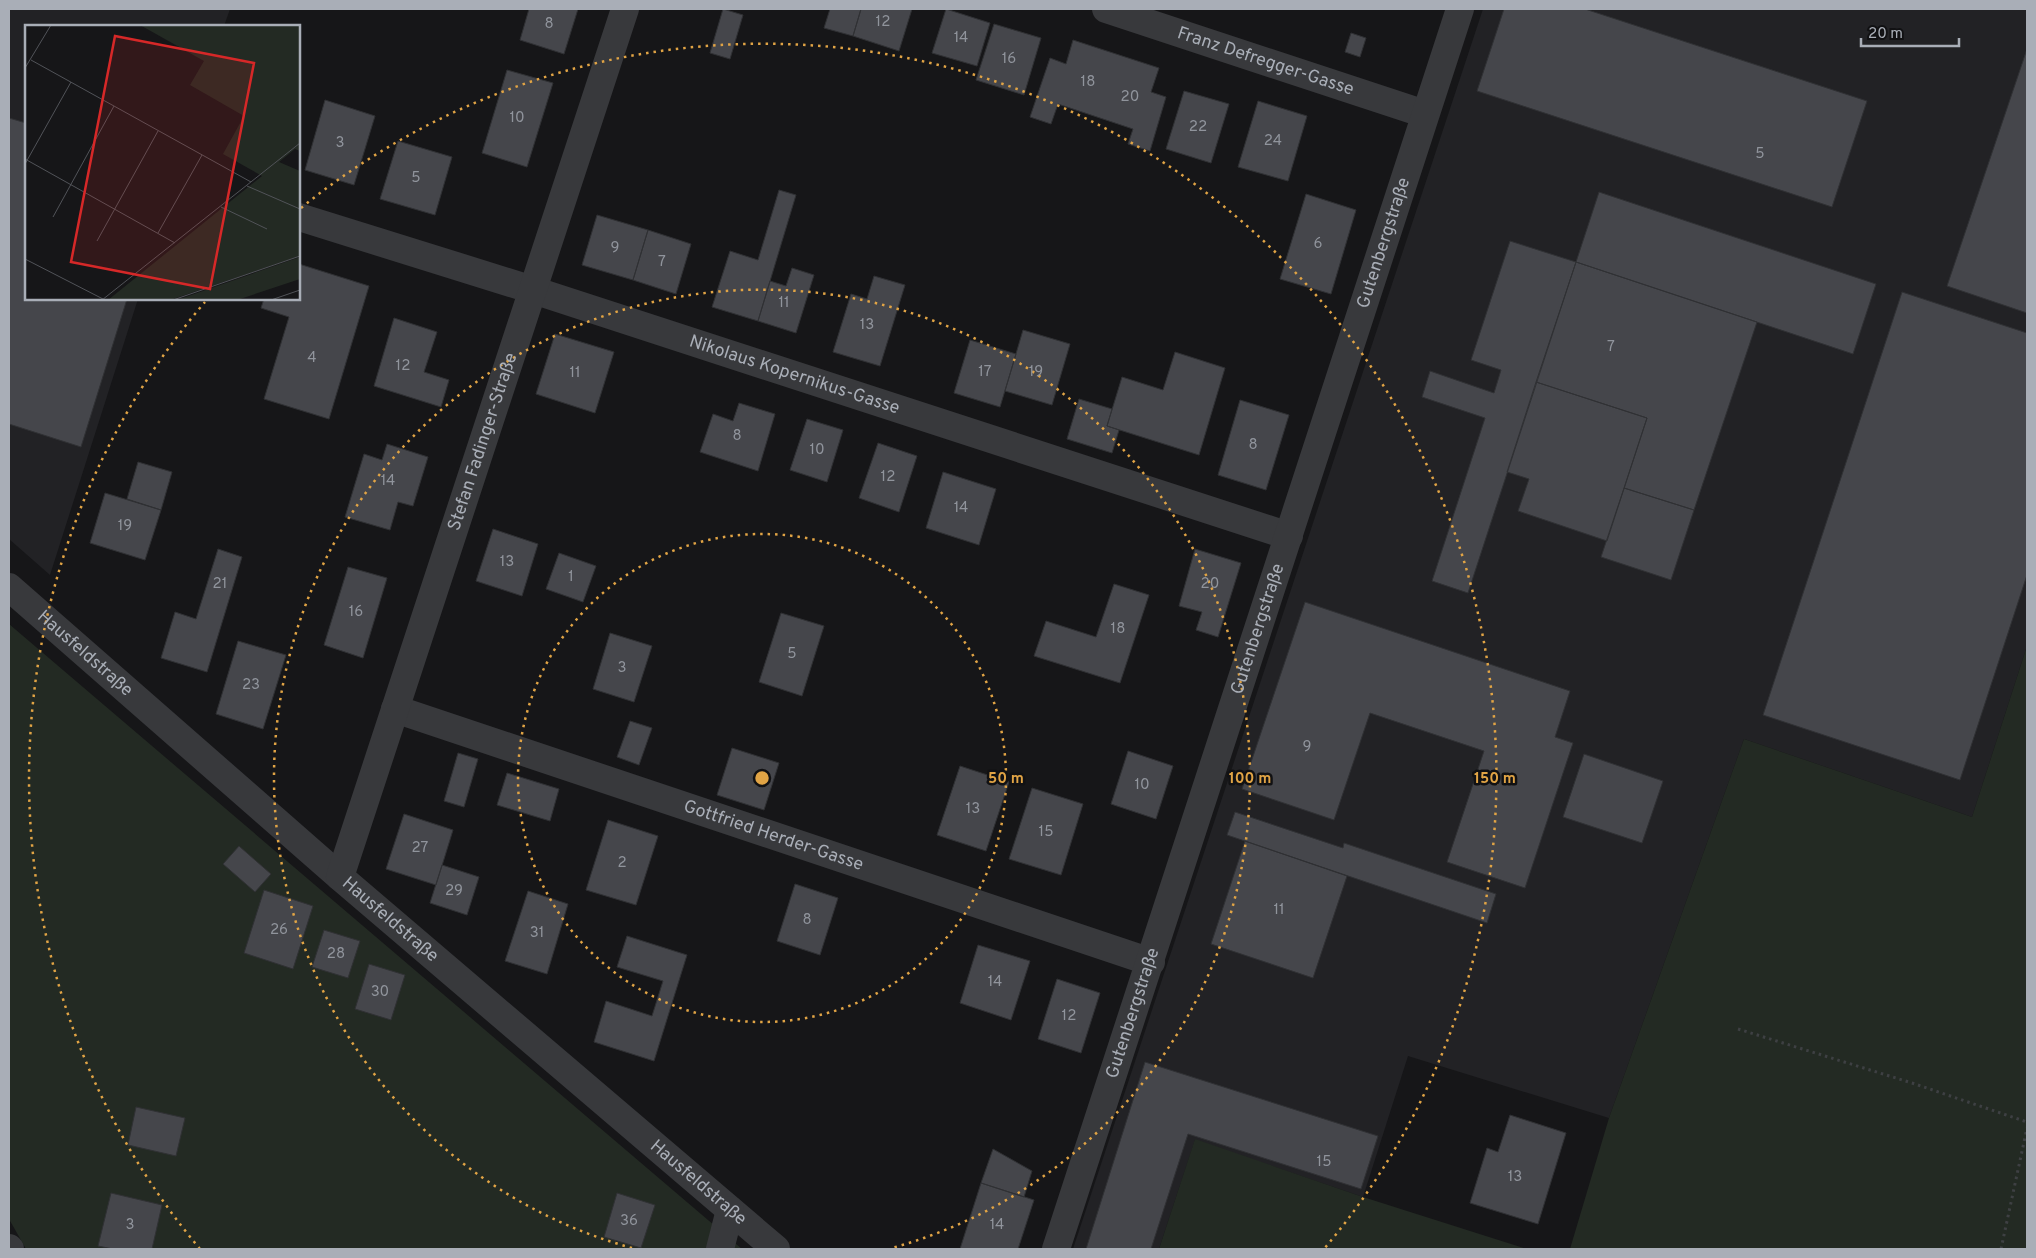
<svg xmlns="http://www.w3.org/2000/svg" width="2036" height="1258" font-family="Overpass,sans-serif">
	<rect width="100%" height="100%" fill="#161618"/>
	<path fill="#222225" d="M9 9H230L224 26H26V299H138L50 575 9 539Z
		M1483 9H2027V646L1972 817 1744 739 1609 1118 1408 1056 1363 1197 1195 1140 1159 1249H1073Z"/>
	<path fill="#232a23" d="M9 624 742 1249H26L9 1219Z
		M2027 646V1249H1570L1609 1118 1744 739 1972 817Z
		M1195 1139 1363 1197 1527 1249H1159Z"/>
	<path fill="#45464b" stroke="#303134" d="M529 9H578L564 54 520 40Z
		M723 9 743 15 730 59 710 53Z
		M830 9H861L853 36 824 28Z
		M861 9H912L899 51 853 36Z
		M946 9 990 23 977 66 932 53Z
		M1504 9H1585L1867 101 1832 207 1477 91Z
		M994 24 1041 38 1024 95 976 80Z
		M1351 33 1366 38 1360 57 1345 52Z
		M1073 40 1159 68 1151 92 1166 97 1150 151 1128 144 1133 129 1058 104 1051 124 1030 117 1050 58 1066 64Z
		M2027 49V313L1947 286Z
		M507 70 553 83 527 167 482 153Z
		M1184 91 1229 104 1211 163 1166 149Z
		M325 100 375 116 354 185 305 170Z
		M1258 101 1307 116 1288 181 1238 167Z
		M9 118 26 123V299H127L81 447 9 424Z
		M398 141 452 157 435 215 380 199Z
		M779 190 796 195 758 321 712 307 730 251 758 260Z
		M1599 192 1876 284 1853 354 1576 262Z
		M1306 194 1356 210 1331 294 1280 279Z
		M597 215 648 230 633 280 582 265Z
		M648 230 691 244 676 294 633 280Z
		M1510 241 1576 262 1468 593 1432 581 1485 418 1422 397 1430 371 1494 393 1501 370 1471 360Z
		M1576 262 1757 322 1694 510 1624 488 1647 418 1536 382Z
		M299 264 369 286 329 419 264 399 289 317 261 308 264 299H299Z
		M792 268 814 275 796 333 758 321 770 281 786 286Z
		M874 276 905 285 880 366 833 352 851 294 867 299Z
		M1902 292 2027 333V575L1960 780 1763 715Z
		M394 318 437 332 424 372 449 380 441 407 374 386Z
		M1023 330 1070 344 1052 405 1005 391Z
		M555 334 614 352 595 413 536 394Z
		M970 340 1016 354 1000 407 954 393Z
		M1175 352 1225 368 1199 455 1107 426 1122 377 1163 390Z
		M1536 382 1647 418 1607 541 1518 511 1529 479 1507 472Z
		M1079 399 1112 409 1107 426 1119 430 1112 453 1067 439Z
		M1240 400 1289 415 1266 490 1218 475Z
		M739 403 775 414 758 471 700 452 713 414 733 421Z
		M807 419 843 430 827 482 790 470Z
		M878 443 917 456 899 512 859 498Z
		M387 444 428 457 413 506 398 502 390 530 345 517 364 454 382 460Z
		M138 462 172 472 161 510 127 499Z
		M943 472 996 489 979 545 926 528Z
		M1624 488 1694 510 1671 580 1601 557Z
		M105 493 161 510 145 560 90 543Z
		M493 529 538 544 522 596 476 581Z
		M218 549 242 557 207 672 161 658 175 612 196 619Z
		M1195 549 1241 563 1218 637 1196 630 1202 612 1179 606Z
		M559 553 596 566 583 602 546 589Z
		M348 567 387 578 363 658 324 645Z
		M1114 584 1149 595 1120 683 1034 656 1046 621 1096 637Z
		M1305 602 1570 691 1555 737 1573 743 1525 888 1447 862 1484 751 1370 713 1334 820 1242 789Z
		M781 613 824 626 802 696 759 682Z
		M610 633 652 646 634 702 593 689Z
		M238 641 286 655 263 729 216 714Z
		M630 721 652 728 639 765 617 757Z
		M732 748 779 763 764 810 717 795Z
		M1128 751 1173 766 1156 819 1111 804Z
		M458 753 478 759 464 807 444 801Z
		M1584 754 1663 781 1642 843 1563 817Z
		M960 766 1009 782 986 851 937 835Z
		M507 773 559 789 550 821 497 805Z
		M1032 788 1083 804 1061 875 1009 859Z
		M1235 812 1343 848 1344 843 1496 894 1487 923 1227 835Z
		M404 814 453 830 436 885 386 869Z
		M608 820 658 836 636 905 586 890Z
		M1245 841 1347 876 1313 978 1211 944Z
		M239 846 271 874 255 892 223 864Z
		M442 865 479 877 467 915 430 903Z
		M795 884 838 898 820 955 777 941Z
		M264 890 313 906 293 969 244 953Z
		M528 891 568 904 547 974 505 961Z
		M324 930 360 941 348 978 312 967Z
		M627 936 687 955 654 1061 594 1042 606 1001 652 1016 663 981 617 967Z
		M978 945 1030 961 1011 1020 960 1003Z
		M369 964 405 975 391 1020 355 1009Z
		M1057 979 1100 993 1081 1053 1038 1039Z
		M1145 1062 1378 1136 1361 1189 1188 1134 1151 1249H1086Z
		M136 1107 185 1118 176 1156 128 1145Z
		M1510 1115 1566 1133 1538 1224 1470 1203 1487 1148 1498 1152Z
		M993 1149 1032 1171 1024 1197 981 1183Z
		M981 1183 1034 1200 1018 1249H960Z
		M111 1193 162 1205 152 1249H113L98 1246Z
		M617 1193 655 1205 641 1248 604 1237Z"/>
	<g fill="none" stroke-linecap="round" stroke-linejoin="round">
		<path stroke="#3e4043" stroke-width="3" stroke-dasharray="2.5 4" stroke-linecap="butt" d="M1738 1029 1912 1083 2027 1122
			M2001 1249 2027 1128"/>
		<g stroke="#38393c" stroke-width="28">
			<path id="s1" d="M1106 9 1425 114"/>
			<path id="s2" d="M299 217 533 290 1289 536"/>
			<path id="s3" d="M9 587 340 877 776 1249"/>
			<path id="s4" d="M395 709 1151 962"/>
			<path id="s5" d="M340 877 625 9"/>
			<path d="M9 1248 10 1249"/>
			<path d="M720 1249 730 1210"/>
			<path id="s6" d="M1056 1249 1460 9"/>
		</g>
	</g>
	<g fill="none" stroke="#e1a445" stroke-width="2.5" stroke-dasharray="2.5 5">
		<circle cx="762" cy="778" r="244"/>
		<path d="M632 1248A488 488 0 1 1 892 1248"/>
		<path d="M200 1249A733 733 0 0 1 205 302M301 208A733 733 0 0 1 1324 1249"/>
	</g>
	<g text-anchor="middle" dominant-baseline="central" stroke-width="5" stroke-linejoin="round" paint-order="stroke">
		<g font-size="15" fill="#90949c">
			<text x="883" y="22">12</text>
			<text x="549" y="24">8</text>
			<text x="961" y="38">14</text>
			<text x="1009" y="59">16</text>
			<text x="1088" y="82">18</text>
			<text x="1130" y="97">20</text>
			<text x="517" y="118">10</text>
			<text x="1198" y="127">22</text>
			<text x="1273" y="141">24</text>
			<text x="340" y="143">3</text>
			<text x="1760" y="154">5</text>
			<text x="416" y="178">5</text>
			<text x="1318" y="244">6</text>
			<text x="615" y="248">9</text>
			<text x="662" y="262">7</text>
			<text x="784" y="303">11</text>
			<text x="867" y="325">13</text>
			<text x="1611" y="347">7</text>
			<text x="312" y="358">4</text>
			<text x="403" y="366">12</text>
			<text x="985" y="372">17</text>
			<text x="1036" y="372">19</text>
			<text x="575" y="373">11</text>
			<text x="737" y="436">8</text>
			<text x="1253" y="445">8</text>
			<text x="817" y="450">10</text>
			<text x="888" y="477">12</text>
			<text x="388" y="481">14</text>
			<text x="961" y="508">14</text>
			<text x="125" y="526">19</text>
			<text x="507" y="562">13</text>
			<text x="571" y="577">1</text>
			<text x="220" y="584">21</text>
			<text x="1210" y="584">20</text>
			<text x="356" y="612">16</text>
			<text x="1118" y="629">18</text>
			<text x="792" y="654">5</text>
			<text x="622" y="668">3</text>
			<text x="251" y="685">23</text>
			<text x="1307" y="747">9</text>
			<text x="1142" y="785">10</text>
			<text x="973" y="809">13</text>
			<text x="1046" y="832">15</text>
			<text x="420" y="848">27</text>
			<text x="622" y="863">2</text>
			<text x="454" y="891">29</text>
			<text x="1279" y="910">11</text>
			<text x="807" y="920">8</text>
			<text x="279" y="930">26</text>
			<text x="537" y="933">31</text>
			<text x="336" y="954">28</text>
			<text x="995" y="982">14</text>
			<text x="380" y="992">30</text>
			<text x="1069" y="1016">12</text>
			<text x="1324" y="1162">15</text>
			<text x="1515" y="1177">13</text>
			<text x="629" y="1221">36</text>
			<text x="130" y="1225">3</text>
			<text x="997" y="1225">14</text>
		</g>
		<g font-size="18" fill="#a9aeb7" stroke="#111113">
			<text stroke="none"><textPath href="#s1" startOffset="168">Franz Defregger-Gasse</textPath></text>
			<text stroke="none"><textPath href="#s6" startOffset="1058">Gutenbergstraße</textPath></text>
			<text stroke="none"><textPath href="#s2" startOffset="520">Nikolaus Kopernikus-Gasse</textPath></text>
			<text stroke="none"><textPath href="#s5" startOffset="458">Stefan Fadinger-Straße</textPath></text>
			<text stroke="none"><textPath href="#s6" startOffset="652">Gutenbergstraße</textPath></text>
			<text stroke="none"><textPath href="#s3" startOffset="101">Hausfeldstraße</textPath></text>
			<text stroke="none"><textPath href="#s4" startOffset="399">Gottfried Herder-Gasse</textPath></text>
			<text stroke="none"><textPath href="#s3" startOffset="506">Hausfeldstraße</textPath></text>
			<text stroke="none"><textPath href="#s6" startOffset="248">Gutenbergstraße</textPath></text>
			<text stroke="none"><textPath href="#s3" startOffset="911">Hausfeldstraße</textPath></text>
		</g>
	</g>
	<g transform="translate(25 25)">
		<rect width="275" height="275" fill="#161618"/>
		<path d="M115 0H275V126L270 124 254 137 275 146V231L145 275H83L237 151 198 129 219 91 165 60 179 36ZM275 232V254L212 275H152Z" fill="#232a23"/>
		<path fill="none" stroke="#515358" stroke-width="1" d="M6 35 226 157M0 43 26 0M0 134 150 218M0 139 46 57M222 161 275 184M196 182 242 204M28 192 89 81M133 208 177 130M72 216 133 106M0 234 78 274M77 275 275 118M148 275 275 231M246 275 275 265"/>
		<path fill="#d62828" fill-opacity="0.15" stroke="#d62828" stroke-width="2.5" d="M90 11 229 38 185 264 46 237Z"/>
		<rect width="275" height="275" fill="none" stroke="#a9aeb7" stroke-width="2.5"/>
	</g>
	<circle cx="762" cy="778" r="8" fill="#e1a445" stroke="#111113" stroke-width="2.5"/>
	<g font-size="15" text-anchor="middle" font-weight="bold" fill="#e1a445" stroke="#111113" stroke-width="5" stroke-linejoin="round" paint-order="stroke">
		<text x="1006" y="783">50 m</text>
		<text x="1250" y="783">100 m</text>
		<text x="1495" y="783">150 m</text>
	</g>
	<rect width="2036" height="1258" fill="none" stroke="#a9aeb7" stroke-width="20"/>
	<path d="M1861 38v8h98v-8" fill="none" stroke="#a9aeb7" stroke-width="2.5"/>
	<text x="1868" y="38" font-size="15" fill="#a9aeb7" stroke="#111113" stroke-width="4" paint-order="stroke">20 m</text>
</svg>
